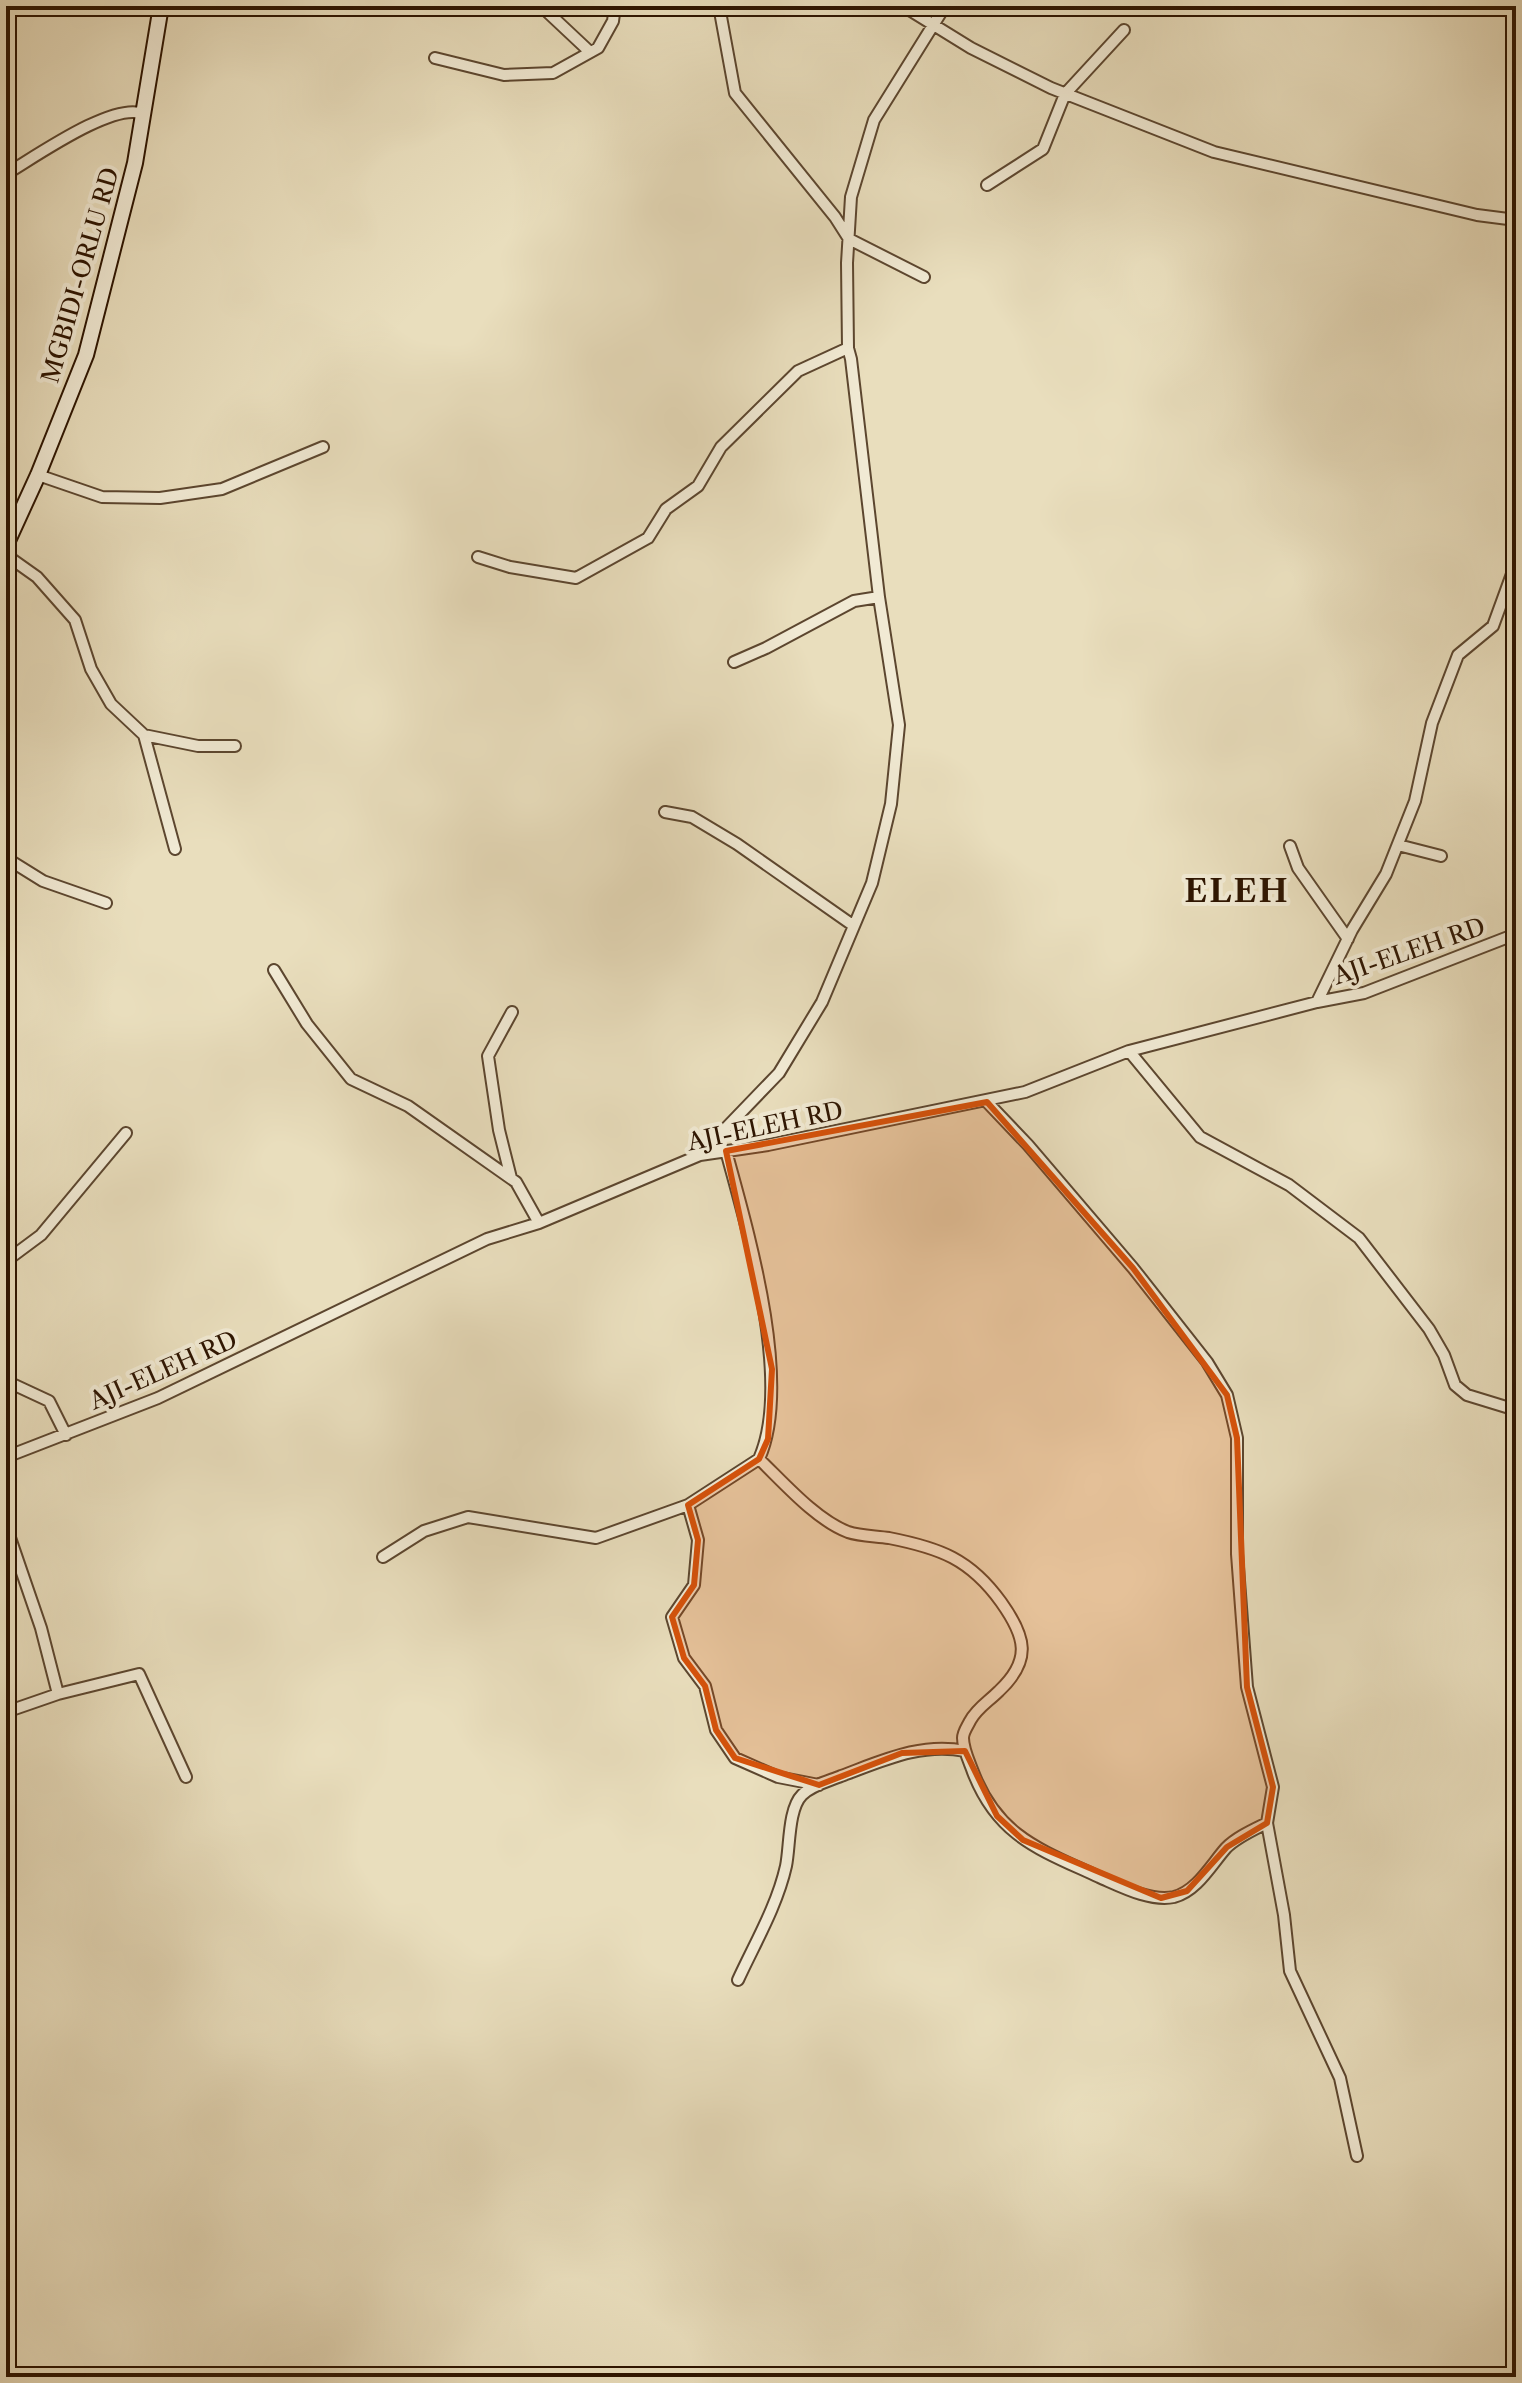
<svg xmlns="http://www.w3.org/2000/svg" width="1522" height="2383" font-family="'Libre Caslon Text',serif">
	<rect width="100%" height="100%" fill="#e9debd"/>
	<filter id="stains"><feTurbulence type="fractalNoise" baseFrequency=".0025" numOctaves="4"/><feColorMatrix values="0 0 0 0 .2 0 0 0 0 .09 0 0 0 0 .02 0 0 0 .5 -.17"/></filter>
	<radialGradient id="worn" r=".72"><stop offset=".6" stop-color="#630" stop-opacity="0"/><stop offset="1" stop-color="#630" stop-opacity=".3"/></radialGradient>
	<g fill="none" stroke-linecap="round" stroke-linejoin="round">
		<defs>
			<path id="minor" d="M541 6 590 52
				M719 6 735 93 835 217 849 239 924 277
				M903 6 971 48 1051 88 1214 152 1477 215 1516 220
				M435 58 504 75 553 73 598 48 613 21 615 6
				M6 174C35 157 114 101 143 114
				M987 185 1043 149 1065 94 1124 30
				M38 475 102 497 160 498 222 489 323 447
				M6 555 37 577 75 620 91 669 111 704 144 735 198 746H235
				M478 557 510 567 576 578 648 538 666 509 698 486 721 447 798 371 848 348
				M734 662 766 648 854 601 879 597
				M144 735 175 849
				M665 812 692 817 737 844 854 926
				M1398 845 1441 856
				M1290 846 1298 868 1348 939
				M6 858 43 881 106 903
				M274 970 307 1024 351 1079 408 1106 516 1182 539 1223
				M1317 1002 1352 930 1386 874 1415 801 1432 723 1458 655 1493 626 1516 563
				M1129 1051 1200 1137 1289 1185 1359 1238 1429 1329 1444 1355 1455 1385 1467 1395 1516 1410
				M987 1102 1028 1145 1133 1268 1207 1362 1227 1395 1237 1438V1554L1247 1687 1273 1787 1267 1823 1284 1915 1290 1971 1340 2078 1357 2156
				M726 1151C748 1231 793 1383 759 1459 783 1482 816 1520 848 1532 860 1536 876 1536 889 1538 940 1548 970 1559 1001 1602 1026 1637 1032 1660 999 1691 988 1702 977 1708 970 1721 967 1727 963 1732 963 1738 963 1749 969 1761 973 1772 998 1837 1041 1850 1099 1877 1120 1886 1150 1902 1174 1897 1197 1891 1211 1865 1226 1848 1237 1837 1253 1830 1267 1823
				M700 1155 779 1073 822 1002 872 883 891 804 899 725 879 597 851 359 848 348 847 263 851 197 874 120 945 6
				M511 1178 499 1130 488 1056 512 1012
				M6 1261 41 1235 126 1133
				M6 1381 49 1401 66 1435
				M6 1457 158 1398 487 1239 539 1223 700 1155 768 1145 1025 1092 1129 1051 1317 1002 1364 993 1516 934
				M759 1459 688 1505 698 1540 694 1585 672 1617 684 1658 705 1686 716 1730 735 1758 778 1777 819 1785
				M6 1526 41 1628 58 1694
				M383 1557 424 1531 468 1517 596 1538 688 1505
				M6 1712 58 1694 139 1674 186 1777
				M738 1980C755 1943 777 1906 786 1866 790 1847 788 1809 802 1795 812 1785 829 1781 841 1776 882 1761 921 1742 965 1751"/>
			<path id="secondary" d="M6 545 38 475 86 355 135 163 161 6"/>
		</defs>
		<use href="#minor" stroke="#5c462f" stroke-width="14"/>
		<use href="#secondary" stroke="#2d1400" stroke-width="18"/>
		<use href="#minor" stroke="#f1ead4" stroke-width="10"/>
		<use href="#secondary" stroke="#f1ead4" stroke-width="14"/>
	</g>
	<path fill="#d5520b" fill-opacity="0.2" stroke="#d5520b" stroke-width="6" stroke-linejoin="round" d="M987 1102 1133 1268 1227 1395 1237 1438 1247 1687 1273 1787 1267 1823 1227 1847 1187 1891 1161 1898 1023 1840 997 1816 965 1751 902 1753 819 1785 735 1758 716 1730 705 1686 684 1658 672 1617 694 1585 698 1540 688 1505 759 1459 768 1439 772 1369 726 1151Z"/>
	<g text-anchor="middle" dominant-baseline="central" stroke-width="8" stroke-linejoin="round" paint-order="stroke">
		<g font-size="24" fill="#2d1400" stroke="#f1ead4">
			<text transform="translate(80 275) rotate(-74)">MGBIDI-ORLU RD</text>
			<text transform="translate(1409 951) rotate(-19)">AJI-ELEH RD</text>
			<text transform="translate(765 1126) rotate(-12)">AJI-ELEH RD</text>
			<text transform="translate(163 1370) rotate(-24)">AJI-ELEH RD</text>
		</g>
		<g font-size="32" font-weight="bold" letter-spacing="2" fill="#2d1400" stroke="#f1ead4">
			<text x="1237" y="890">ELEH</text>
		</g>
	</g>
	<rect width="1522" height="2383" fill="none" stroke="#e9debd" stroke-width="32"/>
	<rect x="8" y="8" width="1506" height="2367" fill="none" stroke="#2d1400" stroke-width="4"/>
	<rect x="16" y="16" width="1490" height="2351" fill="none" stroke="#2d1400" stroke-width="2"/>
	<rect width="100%" height="100%" filter="url(#stains)"/>
	<rect width="100%" height="100%" fill="url(#worn)"/>
</svg>
